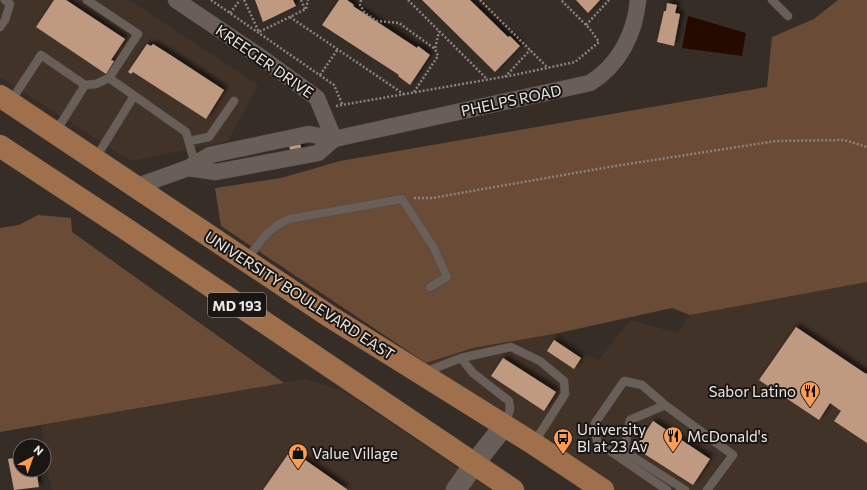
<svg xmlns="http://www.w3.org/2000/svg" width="867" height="490" font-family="Commissioner,sans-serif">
	<defs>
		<filter id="shadow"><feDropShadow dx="3.5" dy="-3.5" stdDeviation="2" flood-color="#0009"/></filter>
	</defs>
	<rect width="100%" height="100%" fill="#362d27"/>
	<path fill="#423329" d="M0 0H130L258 85 228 141 131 161 0 77Z
		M867 281V490H615L426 363 473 348 554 334 598 361 630 320 677 333 690 315Z
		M305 379 343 391 491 490H51L41 425Z"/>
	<path fill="#6a4b36" d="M838 0H867V282L690 315 672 308 554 334 473 348 426 363 221 226 215 188 281 178 340 161 767 87 772 37 814 19Z
		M38 215 71 218 72 232 284 383 0 432V228L19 225Z"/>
	<path fill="#250a00" d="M688 16 746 33 742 56 682 48Z"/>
	<path fill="#bf9a81" filter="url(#shadow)" d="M54 0H66L125 39 111 60 114 61 106 74 36 27Z
		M255 0H293L296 6 263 22Z
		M339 0H347L354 5 353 6 417 48 418 46 430 55 410 85 398 76 399 75 322 25Z
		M422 0H470L508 37 510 36 520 46 495 72Z
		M576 0H600L588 13Z
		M667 3 677 5 675 13 680 14 674 46 657 42 664 11H666Z
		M147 44 151 46 153 44 172 56 224 90 206 119 133 72 131 74 128 72Z
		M300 143 302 151 291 153 289 146Z
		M796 327 866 374 867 373V443L834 421 841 411 830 403 819 420 759 380Z
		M554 340 581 358 574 369 547 351Z
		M503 358 556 392 544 411 491 376Z
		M653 421 710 459 693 485 635 448Z
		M291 450 348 490H263Z
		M20 457V470H36L39 487 14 490 8 459Z"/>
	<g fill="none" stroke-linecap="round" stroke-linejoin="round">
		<defs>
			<path id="service" d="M772 0 788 16
				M0 27 5 20 10 4 5 0
				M109 78 186 132 195 164
				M85 85 96 84 109 78 138 34 87 0
				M11 101 41 55 85 85 55 133
				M189 141 209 137 234 101
				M95 159 134 96
				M247 260C259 242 268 228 289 219L402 199 434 248 447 277 430 287
				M461 358 473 373 509 401 510 409 505 425
				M425 372 461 358 511 347 540 361 564 381 565 394 534 443
				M665 405 630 420 624 451 685 490
				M667 490 597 442 595 423 624 381 642 385 665 405 733 455 707 490"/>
			<path id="minor" d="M176 0 262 58 317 98 334 139
				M188 168 216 172 318 153 334 139
				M135 187 188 168 210 155 309 134 334 139 590 83C619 65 635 34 638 0"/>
			<path id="tertiary" d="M456 490 474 464 504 426"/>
			<path id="primary" d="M0 96 329 316 534 444 603 490
				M0 146 126 229 513 490"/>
		</defs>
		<use href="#service" stroke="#534c47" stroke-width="9"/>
		<use href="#minor" stroke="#534c47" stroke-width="17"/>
		<use href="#tertiary" stroke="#534c47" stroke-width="21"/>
		<use href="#primary" stroke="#534c47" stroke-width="23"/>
		<path stroke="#8a837e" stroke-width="2.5" stroke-dasharray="2 2" stroke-linecap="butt" d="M211 0 334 85 342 104
			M244 0 259 32 306 9 308 0
			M301 0 305 9
			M361 0 360 5 365 13 377 21 399 23 435 49
			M408 0 487 79
			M480 0 548 68
			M230 13 240 0
			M290 17 405 95
			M586 25 609 0
			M320 75 338 49
			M505 77 530 50
			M414 92 438 56 435 49 439 31
			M336 106 514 75 575 62 599 42 589 28 561 0
			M414 198H432L615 166 776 141 844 140 867 147"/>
		<use href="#service" stroke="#695f58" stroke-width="8"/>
		<use href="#minor" stroke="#695f58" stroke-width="16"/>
		<use href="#tertiary" stroke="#695f58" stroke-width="20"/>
		<use href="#primary" stroke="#a0704c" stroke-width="22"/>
	</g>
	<defs>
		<symbol id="restaurant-pin" viewBox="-11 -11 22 30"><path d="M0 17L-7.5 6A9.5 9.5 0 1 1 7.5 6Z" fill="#fd9d54" stroke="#1a1614"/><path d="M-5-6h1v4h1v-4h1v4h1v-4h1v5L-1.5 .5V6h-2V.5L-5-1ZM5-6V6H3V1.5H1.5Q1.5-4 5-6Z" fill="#111"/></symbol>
		<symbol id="bus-pin" viewBox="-11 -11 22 30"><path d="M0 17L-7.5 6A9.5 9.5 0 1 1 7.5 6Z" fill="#fd9d54" stroke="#1a1614"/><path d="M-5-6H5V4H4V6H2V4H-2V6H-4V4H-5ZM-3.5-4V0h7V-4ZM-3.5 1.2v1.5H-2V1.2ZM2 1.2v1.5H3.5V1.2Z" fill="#111"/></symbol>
		<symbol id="shop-pin" viewBox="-11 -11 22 30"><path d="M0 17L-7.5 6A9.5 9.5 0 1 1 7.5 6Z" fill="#fd9d54" stroke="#1a1614"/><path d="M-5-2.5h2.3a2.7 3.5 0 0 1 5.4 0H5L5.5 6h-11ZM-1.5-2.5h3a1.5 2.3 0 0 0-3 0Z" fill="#111"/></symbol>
	</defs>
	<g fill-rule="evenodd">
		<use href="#restaurant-pin" x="799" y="380" width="22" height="30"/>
		<use href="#restaurant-pin" x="662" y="425" width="22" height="30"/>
		<use href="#bus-pin" x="552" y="427" width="22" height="30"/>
		<use href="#shop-pin" x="287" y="442" width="22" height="30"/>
	</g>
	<g text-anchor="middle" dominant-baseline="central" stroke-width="4" stroke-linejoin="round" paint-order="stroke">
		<rect fill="#1a1614" stroke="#aea8a5" stroke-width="1" x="208" y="293" width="58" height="24" rx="3"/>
		<g font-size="14" font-weight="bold" fill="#ede7e3">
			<text x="237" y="305">MD 193</text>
		</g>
		<g font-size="15" fill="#ede7e3" stroke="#1a1614">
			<text transform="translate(265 61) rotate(35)">KREEGER DRIVE</text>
			<text transform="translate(511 100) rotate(-12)">PHELPS ROAD</text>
			<text transform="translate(300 295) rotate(33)">UNIVERSITY BOULEVARD EAST</text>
		</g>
		<g font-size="15" fill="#ede7e3" stroke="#1a1614" text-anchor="start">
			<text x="796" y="391" text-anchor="end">Sabor Latino</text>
			<text x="577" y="429">University<tspan x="577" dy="17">Bl at 23 Av</tspan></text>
			<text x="687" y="436">McDonald's</text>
			<text x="312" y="453">Value Village</text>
		</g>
	</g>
	<g transform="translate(32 458) rotate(41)"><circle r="19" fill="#1a1614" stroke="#6e6a67"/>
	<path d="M0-3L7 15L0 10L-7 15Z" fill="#fd9d54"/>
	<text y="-6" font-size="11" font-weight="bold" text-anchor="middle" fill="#ede7e3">N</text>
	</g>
</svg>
